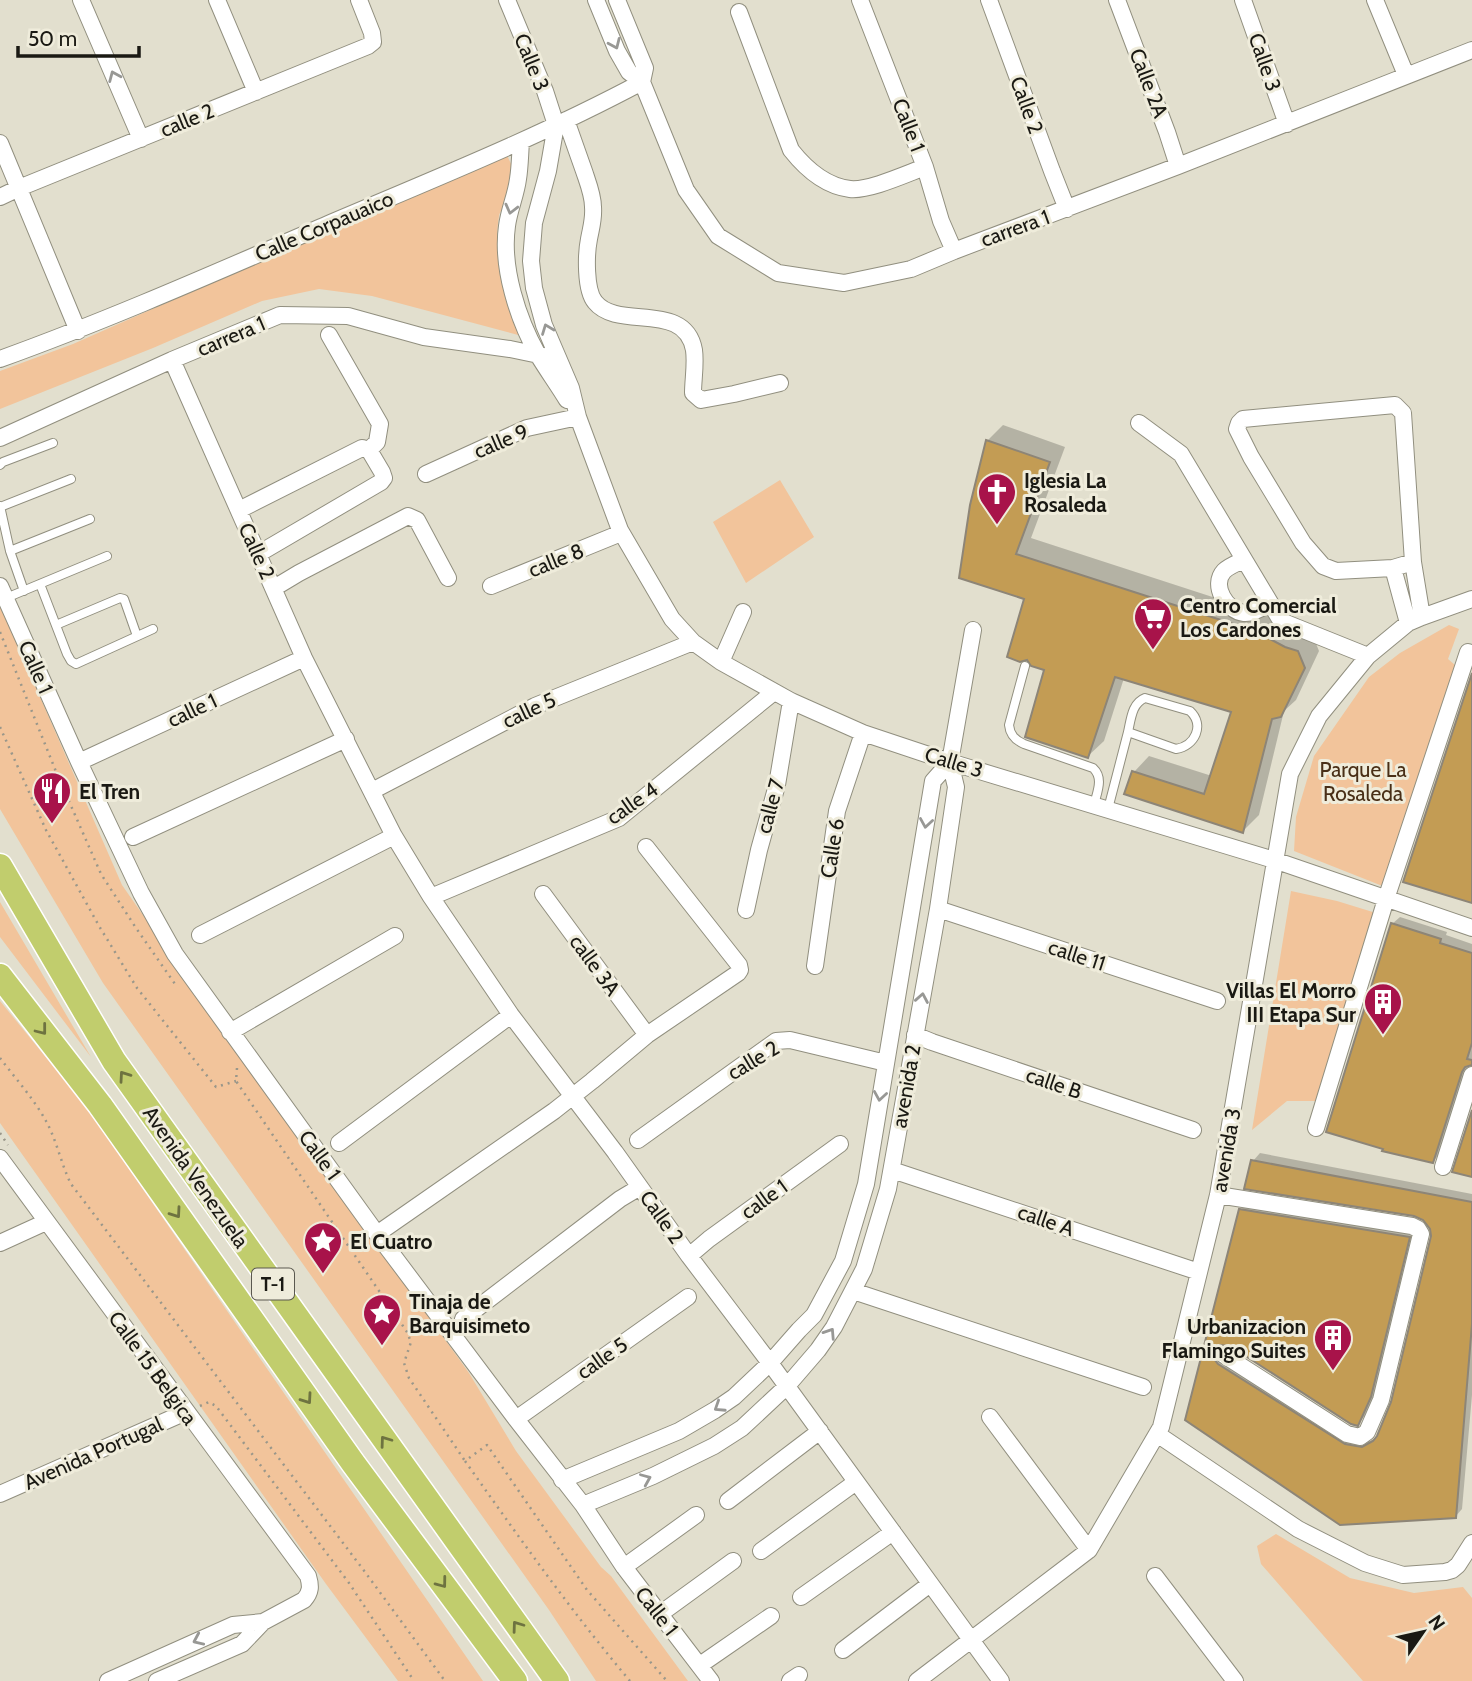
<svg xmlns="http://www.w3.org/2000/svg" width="1472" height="1681" font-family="Cabin,sans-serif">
	<rect width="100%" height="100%" fill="#e2dfce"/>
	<path fill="#f2c49b" d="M506 153 517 177C514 185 512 195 507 203 504 208 500 210 499 216 491 262 516 294 518 335L372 296 319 289 262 301 153 348 0 409V371L73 344Z
		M780 480 814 537 746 583 713 522Z
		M0 605 122 885 233 1044 469 1373 516 1451 601 1567 611 1576 688 1681H596L549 1610 103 983 0 809Z
		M1449 625 1459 629 1448 659 1455 665 1420 782 1385 887 1294 851 1296 817 1314 756 1369 677 1400 653Z
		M1291 891 1337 901 1376 913 1316 1101H1287L1252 1130Z
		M0 902 91 1057 0 937Z
		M0 1001 84 1104 483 1681H398L326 1584 0 1123Z
		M1276 1534 1350 1578 1414 1593 1463 1587 1472 1598V1681H1363L1261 1564 1257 1546Z"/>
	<path fill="#0003" d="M1003 425 1065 447 1031 538 1271 616 1313 636 1319 651 1296 700 1284 711 1259 815 1243 831 1134 772 1149 756 1212 776 1234 711 1124 678 1104 741 1088 756 1046 669 1026 598 987 441Z
		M1400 917 1447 932 1446 935 1472 944V1064H1468L1440 1154 1433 1161 1392 924Z
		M1260 1153 1472 1194V1395L1462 1509 1455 1517 1187 1419 1241 1210 1248 1202 1416 1230 1378 1388 1365 1416 1357 1424 1230 1344H1220L1221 1352 1352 1437 1370 1441 1379 1436 1393 1403 1433 1237 1432 1228 1424 1219 1253 1161Z"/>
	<path fill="#c39c54" stroke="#8d8577" stroke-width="2" d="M986 440 1050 462 1016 554 1255 631 1285 647 1298 651 1305 668 1281 717 1272 719 1243 833 1124 794 1132 771 1204 794 1231 712 1115 677 1088 758 1025 737 1044 670 1031 666 1027 660 1020 662 1007 657 1024 599 959 578 970 505Z
		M1472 673V903L1403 882Z
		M1391 923 1441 939 1440 943 1472 953V1043L1467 1059 1472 1060V1065L1465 1067 1462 1072 1433 1163 1382 1151 1383 1149 1326 1132Z
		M1472 1110V1177L1452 1172Z
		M1251 1160 1472 1202V1324L1456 1518 1340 1525 1185 1420 1239 1209 1410 1237 1371 1397 1358 1426 1351 1424 1230 1346 1220 1345 1216 1349 1214 1354V1359L1218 1364 1345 1444 1362 1447 1373 1441 1377 1436 1391 1402 1431 1236 1430 1229 1423 1220 1414 1216 1244 1189Z"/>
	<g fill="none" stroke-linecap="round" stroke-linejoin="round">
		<defs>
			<path id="service" d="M0 465 3 462 53 443
				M0 506 10 551 24 591
				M0 507 71 479
				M10 551 90 519
				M40 584 67 654 71 661 76 664 153 629
				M6 598 107 556
				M56 625 120 598 124 599 137 636
				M1025 666 1009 725C1010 735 1015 740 1024 744L1093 768C1104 778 1097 792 1094 805
				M1108 809 1128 732 1176 749C1195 746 1205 725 1190 711L1145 698C1132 703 1131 719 1128 732"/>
			<path id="minor" d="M81 0 141 139
				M217 0 256 92
				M507 0 545 91 556 125 548 171 534 223 531 261 534 288 544 325 571 388 578 417 620 530 672 619 693 642 721 662 791 701 863 733 950 762 1274 860 1472 928
				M596 0 617 51 629 72 642 82
				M617 0 645 68 642 82
				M860 0 925 167 941 221 954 251
				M989 0 1052 171 1067 209
				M1117 0 1167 132 1178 166
				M1243 0 1287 124
				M1375 0 1406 75
				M739 12 791 150C806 169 825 186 850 189 869 191 906 174 925 167
				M642 82 686 190 718 236 778 273 844 283 911 269 954 251 1178 166 1472 50
				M566 120C572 137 578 154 584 171 588 183 593 195 593 207 594 219 591 228 589 239 586 254 585 290 595 302 618 331 685 300 694 350 696 364 693 380 693 393L701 400 734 394 780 383
				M521 142C520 154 520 167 518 179 516 195 509 210 507 226 501 268 518 319 538 355 547 370 558 385 567 400
				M0 143 78 331
				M0 197 19 188 368 46 373 42 372 33 359 0
				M329 335 380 424 377 442 369 450
				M0 359C111 319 219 271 328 224 434 179 541 136 642 82
				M172 360 304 658 394 836 431 897 511 1015 615 1152 689 1256 770 1363 1001 1681
				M1139 423 1181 454 1281 621 1368 656
				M0 438 172 360 280 315 348 316 424 337 510 349 558 359
				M426 474 527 428 578 417
				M239 510 362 448 369 450 382 472 384 478 381 482 258 554
				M1244 560C1237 563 1229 566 1224 571 1211 585 1226 611 1244 613 1252 614 1263 607 1270 604
				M1413 562 1393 568 1336 571 1323 566 1303 543 1251 457 1237 429 1239 423 1243 419 1395 405 1403 413 1413 562 1422 617
				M1393 568 1408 623
				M0 586 79 762 141 893 175 954 377 1234 516 1419 583 1505 624 1567 711 1681
				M491 586 621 533
				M274 588 299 573 408 516 417 520 448 578
				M721 662 743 612
				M79 762 304 658
				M372 791 535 706 693 642
				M133 837 346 739
				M543 894 647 1035
				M431 897 619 818 774 692
				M938 909 1217 1001
				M746 910 759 850 777 785 791 701
				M200 935 394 836
				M815 966 837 811 863 733
				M230 1032 395 936
				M915 1035 932 1042 1193 1130
				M1316 1128 1386 899 1468 652
				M638 1140 776 1041 790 1040 886 1063
				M339 1143 511 1015
				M0 1158 308 1576C311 1586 311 1592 304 1600L263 1622 242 1644 157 1681
				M1443 1167 1472 1075
				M892 1170 1199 1272
				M1218 1195 1412 1226 1418 1229 1421 1234 1381 1400 1367 1432 1360 1437 1347 1434 1224 1355
				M377 1234 554 1111 592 1081 647 1035 738 973 740 970 739 965 646 847
				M0 1243 46 1222
				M689 1256 709 1239 840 1144
				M853 1291 1143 1387
				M463 1319 620 1199 640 1187
				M990 1417 1089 1550
				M516 1419 688 1297
				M1157 1434 1298 1529 1365 1563 1403 1575 1445 1572 1452 1570 1458 1565 1472 1543
				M562 1480 679 1431 715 1410 734 1397 770 1363 799 1330 814 1315 843 1261 866 1184 933 781 950 762 973 630
				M0 1494 186 1412
				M728 1501 820 1431
				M583 1505 653 1476 714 1446 742 1428 787 1386 818 1350 834 1327 864 1269 888 1189 938 909 956 787 950 762
				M761 1551 856 1482
				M624 1567 696 1515
				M1155 1576 1235 1681
				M801 1597 893 1532
				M660 1614 733 1561
				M843 1650 930 1584
				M700 1665 771 1616
				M108 1681 233 1625 263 1622
				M790 1681 799 1675
				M917 1681 1089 1550 1161 1427 1218 1195 1290 774 1319 716 1368 656 1408 623 1422 617 1472 599"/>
			<path id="primary" d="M0 866 114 1061 557 1681
				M0 976 100 1105 353 1463 515 1681"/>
		</defs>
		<use href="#service" stroke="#918f7f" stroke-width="10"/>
		<use href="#minor" stroke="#918f7f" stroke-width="18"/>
		<use href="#primary" stroke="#fff" stroke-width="27"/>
		<path stroke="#9a978a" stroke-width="2.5" stroke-dasharray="2 5" stroke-linecap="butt" d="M0 632 57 774 101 874 136 928 175 984
			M0 727 46 830 99 926 137 988 216 1087 236 1081
			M0 1058C15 1078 34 1099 46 1121 57 1141 61 1164 71 1184L365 1572 445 1681
			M237 1068 236 1081 407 1332 411 1342 404 1363 409 1378 465 1461
			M0 1133 8 1145
			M200 1406 209 1402 216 1406 349 1583 414 1681
			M630 1681C571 1611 518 1536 465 1461L487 1445 587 1590 667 1681"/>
		<use href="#service" stroke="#fff" stroke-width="8"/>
		<use href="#minor" stroke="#fff" stroke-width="16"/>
		<use href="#primary" stroke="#c1cd6d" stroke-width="24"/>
	</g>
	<defs><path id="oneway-chevron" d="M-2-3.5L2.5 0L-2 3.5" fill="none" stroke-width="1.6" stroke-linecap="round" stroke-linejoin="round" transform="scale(1.75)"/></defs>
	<g stroke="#989895">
		<use href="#oneway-chevron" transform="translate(615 44) rotate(66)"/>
		<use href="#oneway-chevron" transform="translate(114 76) rotate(-113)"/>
		<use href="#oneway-chevron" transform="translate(511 209) rotate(104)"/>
		<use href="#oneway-chevron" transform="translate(547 329) rotate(-111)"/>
		<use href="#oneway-chevron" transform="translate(926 823) rotate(99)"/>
		<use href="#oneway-chevron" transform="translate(922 998) rotate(-80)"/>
		<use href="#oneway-chevron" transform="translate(880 1096) rotate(99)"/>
		<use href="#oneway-chevron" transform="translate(830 1333) rotate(-57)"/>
		<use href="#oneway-chevron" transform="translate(719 1407) rotate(147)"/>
		<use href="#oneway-chevron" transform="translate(646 1479) rotate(-23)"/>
		<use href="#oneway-chevron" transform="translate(198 1640) rotate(156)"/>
	</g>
	<g stroke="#6e7340">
		<use href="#oneway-chevron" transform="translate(42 1030) rotate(52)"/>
		<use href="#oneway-chevron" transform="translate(124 1076) rotate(-125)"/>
		<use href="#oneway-chevron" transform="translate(176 1213) rotate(55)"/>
		<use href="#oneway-chevron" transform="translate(307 1399) rotate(55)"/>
		<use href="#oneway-chevron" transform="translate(385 1441) rotate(-126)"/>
		<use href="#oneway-chevron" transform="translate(442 1583) rotate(53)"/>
		<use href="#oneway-chevron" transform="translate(517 1626) rotate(-126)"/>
	</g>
	<defs>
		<symbol id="church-pin" viewBox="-11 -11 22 30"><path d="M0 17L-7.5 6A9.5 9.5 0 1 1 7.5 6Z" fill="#a8134a" stroke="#efecdb"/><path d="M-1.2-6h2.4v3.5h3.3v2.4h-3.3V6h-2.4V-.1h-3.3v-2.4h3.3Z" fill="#fff"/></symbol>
		<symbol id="supermarket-pin" viewBox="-11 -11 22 30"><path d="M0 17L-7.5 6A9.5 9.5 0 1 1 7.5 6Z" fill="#a8134a" stroke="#efecdb"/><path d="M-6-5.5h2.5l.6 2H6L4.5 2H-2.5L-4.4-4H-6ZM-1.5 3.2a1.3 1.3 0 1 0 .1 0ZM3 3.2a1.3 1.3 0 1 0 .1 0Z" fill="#fff"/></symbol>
		<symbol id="restaurant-pin" viewBox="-11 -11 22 30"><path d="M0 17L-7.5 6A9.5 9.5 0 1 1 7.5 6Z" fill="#a8134a" stroke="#efecdb"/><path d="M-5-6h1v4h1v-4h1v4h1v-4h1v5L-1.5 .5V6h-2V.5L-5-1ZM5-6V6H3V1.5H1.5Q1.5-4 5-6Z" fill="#fff"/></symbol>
		<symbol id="building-pin" viewBox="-11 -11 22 30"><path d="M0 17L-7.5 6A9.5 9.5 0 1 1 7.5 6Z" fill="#a8134a" stroke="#efecdb"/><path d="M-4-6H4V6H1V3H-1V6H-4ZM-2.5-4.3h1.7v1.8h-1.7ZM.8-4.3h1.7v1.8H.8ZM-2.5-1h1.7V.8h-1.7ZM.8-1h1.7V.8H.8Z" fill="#fff"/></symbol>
		<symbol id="sight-pin" viewBox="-11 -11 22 30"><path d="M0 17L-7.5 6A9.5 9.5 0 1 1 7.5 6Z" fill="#a8134a" stroke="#efecdb"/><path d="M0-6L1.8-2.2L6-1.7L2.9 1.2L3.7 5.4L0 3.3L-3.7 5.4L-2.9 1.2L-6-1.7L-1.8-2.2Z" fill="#fff"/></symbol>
	</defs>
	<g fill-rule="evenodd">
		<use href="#church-pin" x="975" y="470" width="44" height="60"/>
		<use href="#supermarket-pin" x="1131" y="595" width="44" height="60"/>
		<use href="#restaurant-pin" x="30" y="769" width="44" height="60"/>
		<use href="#building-pin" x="1361" y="980" width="44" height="60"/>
		<use href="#sight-pin" x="301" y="1219" width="44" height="60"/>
		<use href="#sight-pin" x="360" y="1291" width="44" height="60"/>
		<use href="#building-pin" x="1311" y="1316" width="44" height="60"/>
	</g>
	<g text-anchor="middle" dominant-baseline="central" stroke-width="6" stroke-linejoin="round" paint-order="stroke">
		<rect fill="#efecdb" stroke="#5a584f" stroke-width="2" x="252" y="1268.5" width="42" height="31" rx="5"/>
		<g font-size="19" font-weight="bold" fill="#1a1913">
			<text x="273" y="1284">T-1</text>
		</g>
		<g font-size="21" fill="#1a1913" stroke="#efecdb">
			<text transform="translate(532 62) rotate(68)">Calle 3</text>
			<text transform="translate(1265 62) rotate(71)">Calle 3</text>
			<text transform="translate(1149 83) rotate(69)">Calle 2A</text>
			<text transform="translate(1027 105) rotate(70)">Calle 2</text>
			<text transform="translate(187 120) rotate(-22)">calle 2</text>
			<text transform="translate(909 125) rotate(69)">Calle 1</text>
			<text transform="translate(324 226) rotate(-23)">Calle Corpauaico</text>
			<text transform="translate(1015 228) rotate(-20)">carrera 1</text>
			<text transform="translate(231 336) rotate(-23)">carrera 1</text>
			<text transform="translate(501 441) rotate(-23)">calle 9</text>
			<text transform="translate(257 551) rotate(66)">Calle 2</text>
			<text transform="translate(556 560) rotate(-22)">calle 8</text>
			<text transform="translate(36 667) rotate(66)">Calle 1</text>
			<text transform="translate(192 710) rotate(-25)">calle 1</text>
			<text transform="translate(529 710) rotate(-25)">calle 5</text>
			<text transform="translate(954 762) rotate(17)">Calle 3</text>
			<text transform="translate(632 803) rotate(-35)">calle 4</text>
			<text transform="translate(770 806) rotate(-75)">calle 7</text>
			<text transform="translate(832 848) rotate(-81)">Calle 6</text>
			<text transform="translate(1077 955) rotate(18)">calle 11</text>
			<text transform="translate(595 965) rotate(54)">calle 3A</text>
			<text transform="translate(753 1060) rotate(-31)">calle 2</text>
			<text transform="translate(1054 1083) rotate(19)">calle B</text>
			<text transform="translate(906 1086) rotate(-80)">avenida 2</text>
			<text transform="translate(1226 1150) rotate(-80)">avenida 3</text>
			<text transform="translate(320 1155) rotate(54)">Calle 1</text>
			<text transform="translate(196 1177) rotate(55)">Avenida Venezuela</text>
			<text transform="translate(764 1199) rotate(-36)">calle 1</text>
			<text transform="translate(662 1217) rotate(55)">Calle 2</text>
			<text transform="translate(1046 1220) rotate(19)">calle A</text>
			<text transform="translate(602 1358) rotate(-35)">calle 5</text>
			<text transform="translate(153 1368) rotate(54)">Calle 15 Belgica</text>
			<text transform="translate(93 1453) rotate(-24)">Avenida Portugal</text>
			<text transform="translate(657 1611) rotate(52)">Calle 1</text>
		</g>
		<g font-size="21" font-weight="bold" fill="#1a1913" stroke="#efecdb" text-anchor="start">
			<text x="1024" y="480">Iglesia La<tspan x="1024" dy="24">Rosaleda</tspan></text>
			<text x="1180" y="605">Centro Comercial<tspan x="1180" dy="24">Los Cardones</tspan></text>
			<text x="79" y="791">El Tren</text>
			<text x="1356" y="990" text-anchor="end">Villas El Morro<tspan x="1356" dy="24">III Etapa Sur</tspan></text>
			<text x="350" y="1241">El Cuatro</text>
			<text x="409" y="1301">Tinaja de<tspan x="409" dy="24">Barquisimeto</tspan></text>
			<text x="1306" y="1326" text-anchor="end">Urbanizacion<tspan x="1306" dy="24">Flamingo Suites</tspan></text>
		</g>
		<g font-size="21" fill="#492f17" stroke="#efecdb">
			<text x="1363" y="769">Parque La<tspan x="1363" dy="24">Rosaleda</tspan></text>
		</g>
	</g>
	<g transform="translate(1423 1632) rotate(56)" stroke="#efecdb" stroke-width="5" paint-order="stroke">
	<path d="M0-5L12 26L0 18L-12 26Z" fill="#1a1913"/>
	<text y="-10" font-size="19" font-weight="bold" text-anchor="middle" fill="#1a1913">N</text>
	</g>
	<path d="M18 46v10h121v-10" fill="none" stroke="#1a1913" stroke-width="3.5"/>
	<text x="28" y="46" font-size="21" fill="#1a1913" stroke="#efecdb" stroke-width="5" paint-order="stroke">50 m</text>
</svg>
